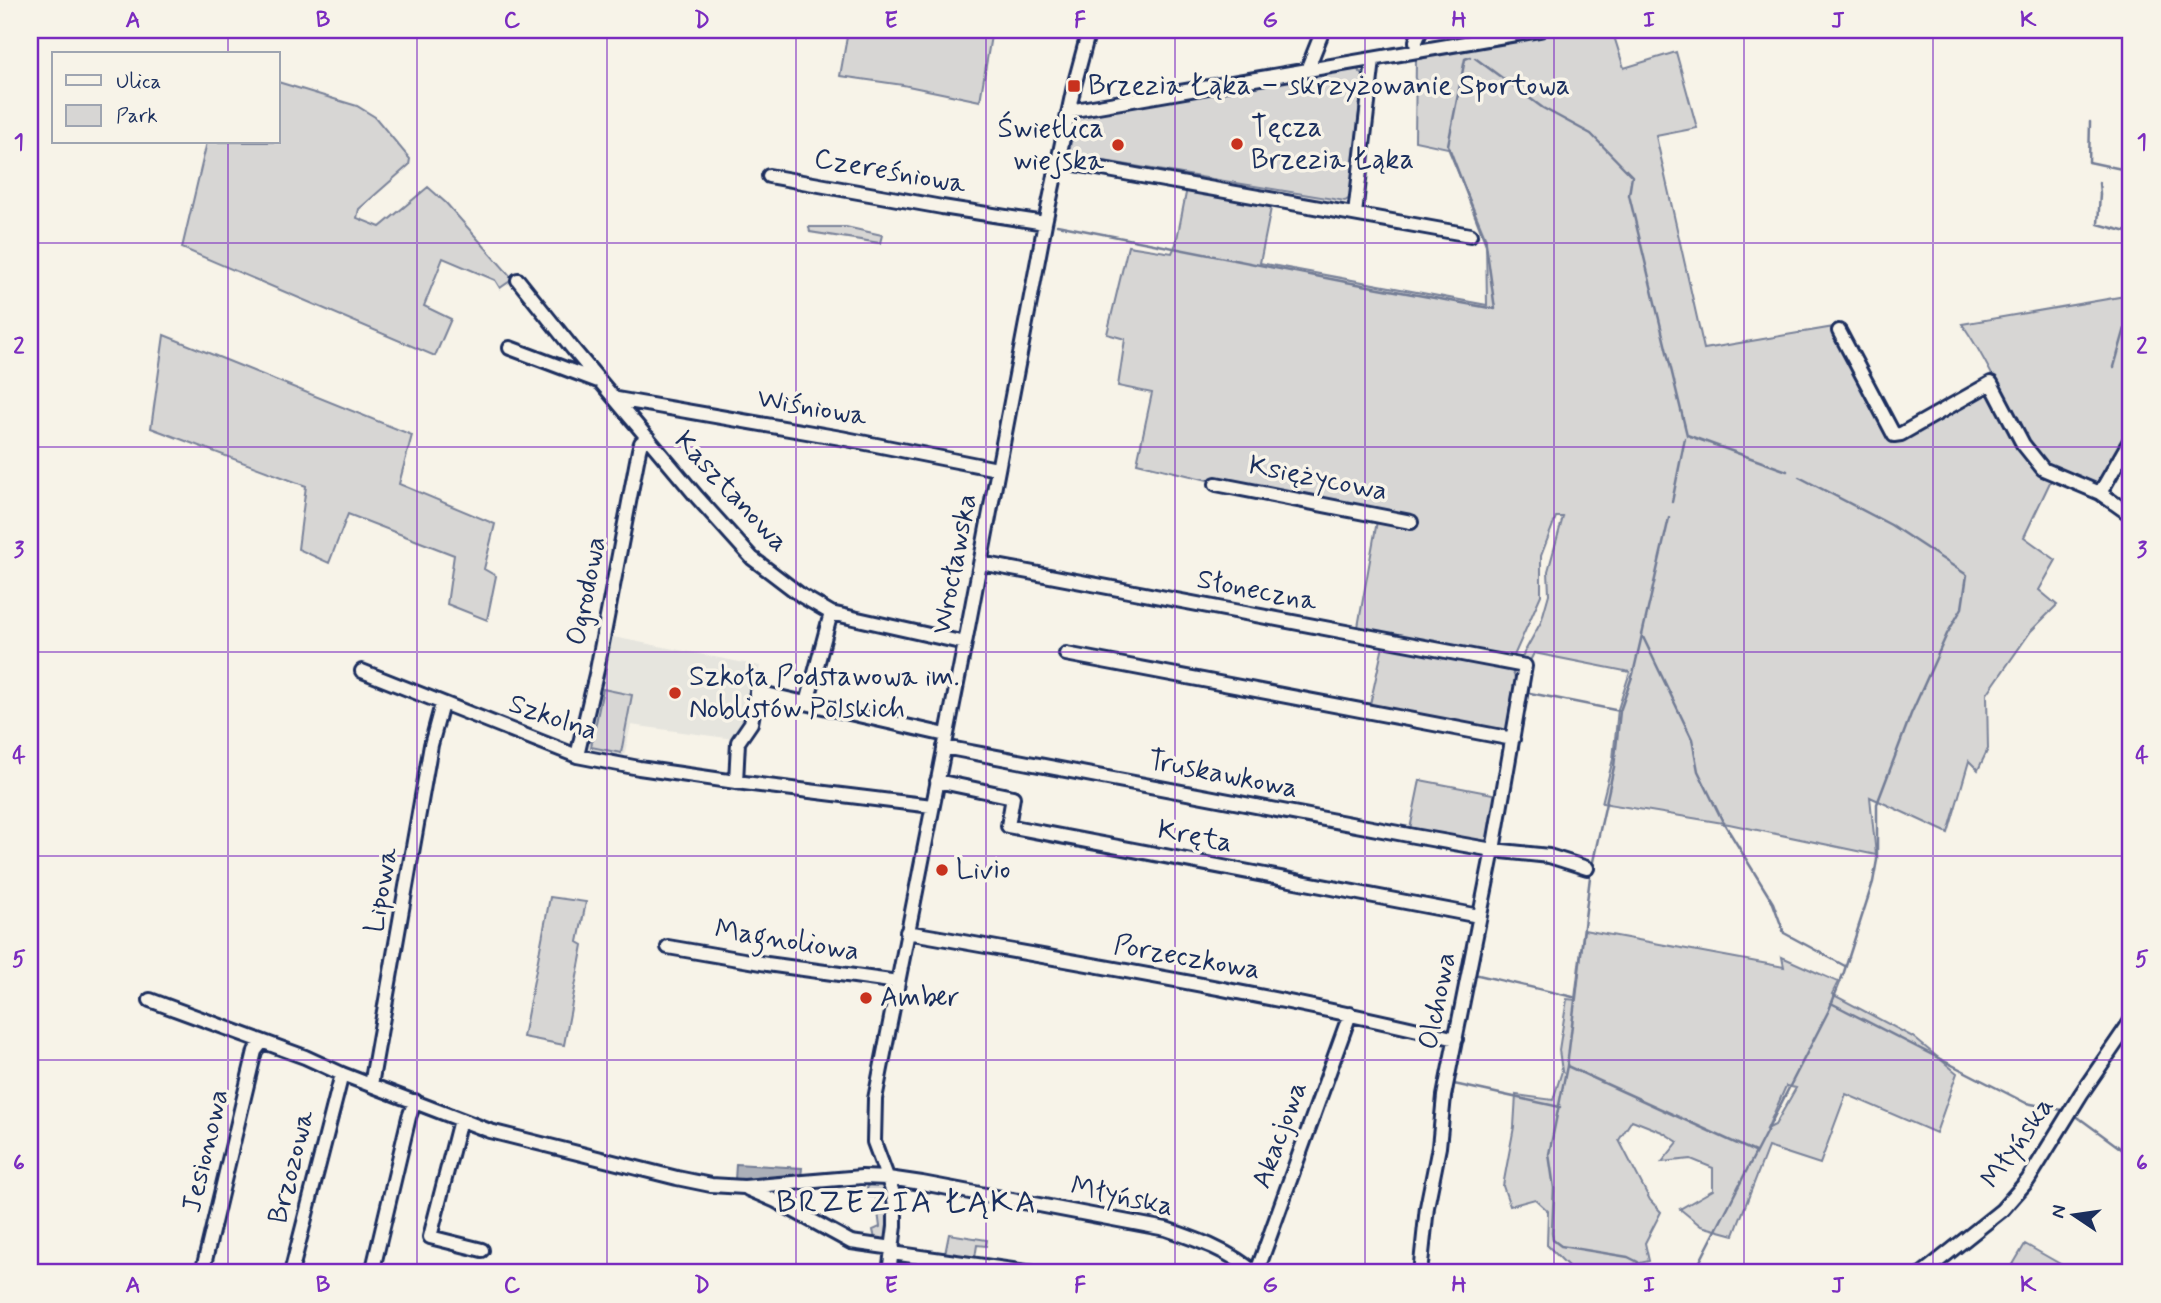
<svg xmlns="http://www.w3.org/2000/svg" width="2161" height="1303" font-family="Mynerve,sans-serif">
	<rect width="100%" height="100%" fill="#f7f3e8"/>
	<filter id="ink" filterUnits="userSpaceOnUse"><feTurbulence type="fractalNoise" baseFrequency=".0143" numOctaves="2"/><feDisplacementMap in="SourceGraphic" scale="14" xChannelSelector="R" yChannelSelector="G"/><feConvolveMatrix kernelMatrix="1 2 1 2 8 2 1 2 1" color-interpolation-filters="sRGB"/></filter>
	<g filter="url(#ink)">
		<path fill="#e6e5de" d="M608 636 760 666 747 719 734 739 631 725 623 761 585 753Z"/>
		<path fill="#d7d6d4" stroke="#798299" stroke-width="2" fill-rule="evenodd" d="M810 30H992L980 101 903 85 840 76 847 37Z
			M1567 30H1612L1624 68 1676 52 1697 128 1656 136 1704 349 1840 326 1852 369 1888 434 1988 389 2052 478 2024 537 2056 560 2039 590 2057 605 2031 631 1987 694 1988 749 1978 770 1969 761 1948 833 1870 797 1876 855 1729 824 1602 803 1613 759 1618 709 1630 672 1534 653 1529 663 1519 662 1541 622 1549 594 1548 571 1563 517H1556L1541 556V595L1513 658 1402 639 1358 627 1377 521 1137 463 1152 393 1118 386 1125 339 1107 334 1128 246 1172 253 1176 244 1187 188 1272 203 1260 263 1487 305 1486 239 1448 148 1415 141 1416 58Z
			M1348 68H1356L1363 75 1350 198 1345 201 1068 155 1077 116Z
			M278 82 357 106 375 117 410 159 409 165 359 209 357 218 380 227 428 187 446 203 513 279 500 288 495 280 443 258 424 306 451 319 435 356 182 248 207 142H278Z
			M809 227H846L882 235 880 243 810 232Z
			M2131 295V431L2102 486C2084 485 2051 472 2038 459 2032 452 2027 440 2022 431 2001 396 1986 357 1962 324Z
			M164 335 412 435 399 484 495 524 484 569 496 576 487 620 447 604 454 555 348 514 329 563 298 549 306 486 151 428Z
			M1383 646 1406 648 1509 667C1525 685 1513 709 1509 731L1502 734 1369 709Z
			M603 689 632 695 621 753 591 747Z
			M1420 780 1498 795 1489 841 1486 843 1410 829Z
			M550 897 586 902 578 942 583 945 564 1045 523 1037Z
			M1584 930 1784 967 1782 957 1838 982 1832 994 1913 1037 1957 1073 1936 1133 1846 1094 1820 1164 1768 1147 1734 1235 1701 1226 1680 1209 1713 1190V1168L1691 1159 1662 1162 1678 1142 1662 1132 1632 1120 1619 1140 1650 1200 1661 1212 1645 1243 1649 1261 1626 1266 1625 1273 1573 1271 1547 1245 1548 1211 1535 1199 1510 1206 1503 1186 1514 1127 1516 1095 1553 1100 1562 1071 1559 1050 1567 999 1576 1000ZM1786 1086 1796 1088 1775 1125 1767 1129Z
			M874 1180 883 1183 889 1196V1237L886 1241 875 1239 873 1230 880 1227 876 1197H869L867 1188Z
			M949 1234 987 1240 986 1246 977 1245 975 1258 945 1254Z
			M2025 1244 2076 1273H2008Z"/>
		<path fill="#acb0b9" stroke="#727c95" stroke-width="2" d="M736 1164 802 1168 801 1177 744 1182 735 1180Z"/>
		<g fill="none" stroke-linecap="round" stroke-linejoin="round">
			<path stroke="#727c95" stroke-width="2.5" d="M1426 42 1501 30
				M1475 58 1543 108 1591 134 1632 176 1629 195 1687 435 1787 471
				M2090 122 2089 162 2131 171
				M2099 183 2100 194 2098 224 2131 233
				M1057 225 1346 282 1495 309 1486 244 1448 145 1465 59 1470 57
				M2114 367 2131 307
				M2126 436 2131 427
				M1672 502 1685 438
				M1643 637 1692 739 1698 771 1722 820 1773 903 1784 933 1845 966
				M1530 693 1620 711
				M1592 866 1614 767 1620 711 1633 674 1669 518
				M1590 877 1567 1066 1549 1154 1554 1188 1552 1233 1553 1240 1561 1246 1628 1257 1638 1262 1636 1273
				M1474 974 1573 997
				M1831 1003 2026 1103 2062 1110
				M1567 1066 1755 1152
				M2075 1115 2131 1156
				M1448 1119 1454 1084 1560 1107
				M2049 1134 2081 1080 2131 1008
				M2014 1187 2025 1173
				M1979 1221 2005 1197
				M1694 1273 1829 1010 1844 972 1873 882 1877 860V804L1911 714 1947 634 1962 608 1967 575 1891 525 1799 477"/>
			<defs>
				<path id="minor" d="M1417 51 1416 41 1421 30
					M1307 70 1323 30
					M1069 111 1540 30
					M1058 161 1470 235
					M769 176 942 207 1045 223
					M1355 214 1373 60
					M518 280 573 349 697 497 752 558 802 596 831 613 965 643
					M1839 331 1894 435 1901 434 1991 383 2023 444 2043 469 2100 493 2131 515
					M510 348 598 381
					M617 399 841 438 997 469
					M1216 484 1411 522
					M2100 493 2131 439
					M981 563 1525 666 1493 850 1444 1096 1439 1147 1427 1207 1420 1273
					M1066 654 1513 739
					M362 671 577 756 639 768 736 782 932 806
					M807 703 831 613
					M944 747 1414 836 1493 850 1549 856 1587 868
					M577 756 597 670 639 450 641 443 648 438
					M937 781 1013 797 1008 826 1479 916
					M736 782 738 742 751 723 757 692 946 735
					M907 932C1091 965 1275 995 1456 1039
					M668 947 767 964 898 982
					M150 1000 305 1057 342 1074 490 1131 677 1178 711 1185 744 1187 862 1177 888 1178 922 1183 1166 1229C1198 1240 1230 1251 1255 1273
					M371 1085 431 745 442 704
					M460 1120 430 1237 482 1250
					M748 1189 776 1201 851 1242 893 1248
					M892 1253 1034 1273
					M1254 1272 1259 1266 1350 1014
					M202 1273 255 1051 262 1042
					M291 1273 342 1074
					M372 1273 409 1117 415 1101
					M889 1273 895 1226V1205L892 1190 874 1142 875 1099 965 643 1045 223 1074 86 1089 30
					M1923 1273 2002 1210 2028 1180 2081 1094 2131 1021"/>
			</defs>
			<use href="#minor" stroke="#1b2f5e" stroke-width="18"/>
			<use href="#minor" stroke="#f7f3e8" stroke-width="12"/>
		</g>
	</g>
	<path fill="none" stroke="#7b2cbf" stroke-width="2" stroke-opacity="0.55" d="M228 30V54M417 30V1273M607 30V1273M796 30V1273M986 30V1273M1175 30V1273M1365 30V1273M1554 30V1273M1744 30V1273M1933 30V1273M228 142V1273M30 243H2131M30 447H2131M30 652H2131M30 856H2131M30 1060H2131"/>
	<g fill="#c8321e" stroke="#f7f3e8" stroke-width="2.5">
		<rect x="1067" y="79" width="14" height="14" rx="3.5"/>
		<circle cx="1237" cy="144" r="7"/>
		<circle cx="1118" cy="145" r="7"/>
		<circle cx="675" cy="693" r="7"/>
		<circle cx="942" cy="870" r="7"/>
		<circle cx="866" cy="998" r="7"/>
	</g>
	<g text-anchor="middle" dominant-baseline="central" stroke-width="7" stroke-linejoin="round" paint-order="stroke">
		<g font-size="28" fill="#1b2f5e" stroke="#f7f3e8" text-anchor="start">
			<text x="1088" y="86">Brzezia Łąka – skrzyżowanie Sportowa</text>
			<text x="1251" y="128">Tęcza<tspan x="1251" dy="32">Brzezia Łąka</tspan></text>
			<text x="1104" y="129" text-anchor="end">Świetlica<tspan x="1104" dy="32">wiejska</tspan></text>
			<text x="689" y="677">Szkoła Podstawowa im.<tspan x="689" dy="32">Noblistów Polskich</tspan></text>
			<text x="956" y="870">Livio</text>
			<text x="880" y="998">Amber</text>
		</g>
		<g font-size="28" fill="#1b2f5e" stroke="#f7f3e8">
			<text transform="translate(890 172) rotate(10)">Czereśniowa</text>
			<text transform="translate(812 408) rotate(10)">Wiśniowa</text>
			<text transform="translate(1318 479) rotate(11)">Księżycowa</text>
			<text transform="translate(731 492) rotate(47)">Kasztanowa</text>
			<text transform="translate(955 564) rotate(-79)">Wrocławska</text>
			<text transform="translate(587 591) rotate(-79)">Ogrodowa</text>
			<text transform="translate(1257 591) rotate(11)">Słoneczna</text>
			<text transform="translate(553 718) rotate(19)">Szkolna</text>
			<text transform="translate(1223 775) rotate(11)">Truskawkowa</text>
			<text transform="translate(1195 837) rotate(11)">Kręta</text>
			<text transform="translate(382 890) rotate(-80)">Lipowa</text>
			<text transform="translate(787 941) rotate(9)">Magnoliowa</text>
			<text transform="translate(1187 958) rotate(10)">Porzeczkowa</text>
			<text transform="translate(1438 1001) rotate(-79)">Olchowa</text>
			<text transform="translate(1280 1135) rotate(-70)">Akacjowa</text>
			<text transform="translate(2018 1143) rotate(-55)">Młyńska</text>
			<text transform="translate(206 1151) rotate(-77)">Jesionowa</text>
			<text transform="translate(292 1167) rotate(-76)">Brzozowa</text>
			<text transform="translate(1122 1197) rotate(12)">Młyńska</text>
		</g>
		<g font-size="32" letter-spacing="2" fill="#1b2f5e" stroke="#f7f3e8">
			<text x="907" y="1203">BRZEZIA ŁĄKA</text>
		</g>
	</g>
	<rect width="2161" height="1303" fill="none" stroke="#f7f3e8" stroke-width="77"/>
	<rect x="52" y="52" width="228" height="91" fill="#f7f3e8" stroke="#9fa5b1" stroke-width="2"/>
	<rect x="66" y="75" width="35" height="10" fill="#f7f3e8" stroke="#9fa5b1" stroke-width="2"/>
	<text x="116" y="88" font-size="21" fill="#1b2f5e">Ulica</text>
	<rect x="66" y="105" width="35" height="21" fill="#d7d6d4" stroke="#9fa5b1" stroke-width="2"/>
	<text x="116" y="122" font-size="21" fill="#1b2f5e">Park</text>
	<g transform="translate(2074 1215) rotate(283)" stroke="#f7f3e8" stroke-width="5" paint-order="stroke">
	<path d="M0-5L12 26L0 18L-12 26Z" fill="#1b2f5e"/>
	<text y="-10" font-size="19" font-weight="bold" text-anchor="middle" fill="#1b2f5e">N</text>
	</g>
	<rect x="38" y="38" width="2084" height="1226" fill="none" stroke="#7b2cbf" stroke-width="2.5"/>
	<g font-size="23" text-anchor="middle" font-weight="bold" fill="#7b2cbf">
		<text x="133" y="27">A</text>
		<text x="323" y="27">B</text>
		<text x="512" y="27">C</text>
		<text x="702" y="27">D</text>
		<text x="891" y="27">E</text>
		<text x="1080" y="27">F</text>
		<text x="1270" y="27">G</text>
		<text x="1459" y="27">H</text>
		<text x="1649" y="27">I</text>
		<text x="1838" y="27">J</text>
		<text x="2028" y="27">K</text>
		<text x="19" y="149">1</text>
		<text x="2142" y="149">1</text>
		<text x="19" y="353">2</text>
		<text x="2142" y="353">2</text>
		<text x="19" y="557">3</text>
		<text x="2142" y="557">3</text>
		<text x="19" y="762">4</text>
		<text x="2142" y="762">4</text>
		<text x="19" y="966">5</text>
		<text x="2142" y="966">5</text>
		<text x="19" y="1170">6</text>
		<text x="2142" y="1170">6</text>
		<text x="133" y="1292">A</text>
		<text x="323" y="1292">B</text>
		<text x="512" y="1292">C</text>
		<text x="702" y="1292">D</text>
		<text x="891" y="1292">E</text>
		<text x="1080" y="1292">F</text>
		<text x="1270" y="1292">G</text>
		<text x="1459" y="1292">H</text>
		<text x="1649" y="1292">I</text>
		<text x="1838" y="1292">J</text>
		<text x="2028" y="1292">K</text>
	</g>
</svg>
